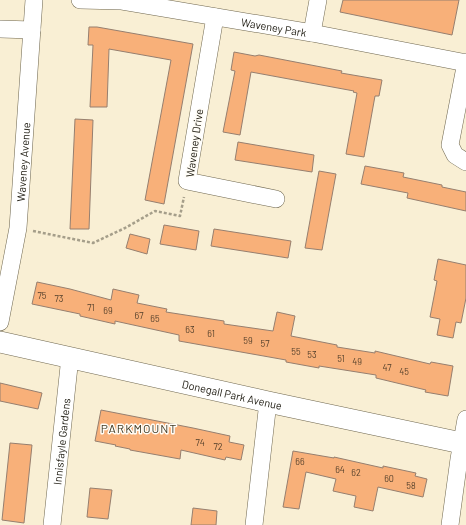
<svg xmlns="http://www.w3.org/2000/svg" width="466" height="525" font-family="Barlow,sans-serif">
	<rect width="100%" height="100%" fill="#f9efd4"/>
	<path fill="#f8b079" stroke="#967f6f" d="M343 0H459L452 35 340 12Z
		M89 27H97L193 44 164 204 145 200 171 60 109 49 107 107H90L93 45H88Z
		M234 52 255 56 259 55 342 71 341 73 382 80 379 96H375L364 157 346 154 357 93 353 92 354 91 251 72 240 135 223 132 235 71 231 70Z
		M75 119 93 120 89 229H70Z
		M238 142 314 155 312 172 235 160Z
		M365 166 404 173 403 177 442 185V187L466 192V211L407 198 408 193 361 184Z
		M319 171 336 174 322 250 305 248Z
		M164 225 199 231 196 250 160 244Z
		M214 229 291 241 288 258 211 246Z
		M130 234 150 239 147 254 126 248Z
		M438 259 466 265V298L461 323 456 322 453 338 437 335 440 319 430 317 437 281 434 280Z
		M37 282 70 289 111 300 113 289 139 295 137 303 167 309 166 312 224 321V324L273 331 277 312 295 316 291 336 337 345V347L375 353V351L430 364 431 362 453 366 448 396 425 392 426 390 376 378V375L319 366V368L286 362V360L179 341V335L115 321V324L80 316V314L32 304Z
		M0 383 42 393 38 409 0 401Z
		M101 410 193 428 230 436 229 442 244 445 241 460 226 457 225 460 181 450 180 459 130 450V449L115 446 116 445 95 441Z
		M10 443 32 445 24 523 2 520Z
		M293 451 334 458V457L383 468V466L416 473 415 476 427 479 423 497 378 487 373 511 354 507 356 496 333 491 336 479 306 472 299 509 283 507Z
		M90 488 112 490 108 519 87 517Z
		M193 508 217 511 216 525H191Z"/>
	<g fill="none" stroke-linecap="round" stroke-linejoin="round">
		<defs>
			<g id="minor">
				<path id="s1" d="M80 0 122 1 312 33 466 63"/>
				<path d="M215 17 187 181 276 199"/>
				<path d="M0 29 32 30"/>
				<path d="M312 33 318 0"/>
				<path d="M466 62 450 145 455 155 466 162"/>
				<path id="s2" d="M0 322 18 228 34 0"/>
				<path id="s3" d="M52 525 70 357"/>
				<path d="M254 525 268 402"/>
				<path d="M450 525 459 459 466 419"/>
			</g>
			<g id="tertiary">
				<path id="s4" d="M0 342 268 402 466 444"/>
			</g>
		</defs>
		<use href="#minor" stroke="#6f674f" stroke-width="18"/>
		<use href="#tertiary" stroke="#6f674f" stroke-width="22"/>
		<path stroke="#a59e8a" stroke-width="2.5" stroke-dasharray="3 2" stroke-linecap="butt" d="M33 231 93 243 125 228 155 211 180 216 184 197"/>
		<use href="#minor" stroke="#fff" stroke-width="17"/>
		<use href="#tertiary" stroke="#fff" stroke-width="21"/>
	</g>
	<g text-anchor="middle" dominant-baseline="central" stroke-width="3" stroke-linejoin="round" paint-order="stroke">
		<g font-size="9" fill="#54402b">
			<text x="42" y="295">75</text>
			<text x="59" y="298">73</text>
			<text x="91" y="307">71</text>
			<text x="108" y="310">69</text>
			<text x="139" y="315">67</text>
			<text x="155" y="318">65</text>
			<text x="190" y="329">63</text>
			<text x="211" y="333">61</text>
			<text x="248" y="340">59</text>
			<text x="265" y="343">57</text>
			<text x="296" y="351">55</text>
			<text x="312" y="354">53</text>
			<text x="341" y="358">51</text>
			<text x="357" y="361">49</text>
			<text x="387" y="367">47</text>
			<text x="404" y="371">45</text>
			<text x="200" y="442">74</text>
			<text x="218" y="446">72</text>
			<text x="300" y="461">66</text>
			<text x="340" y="469">64</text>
			<text x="356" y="472">62</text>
			<text x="389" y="478">60</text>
			<text x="411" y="485">58</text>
		</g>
		<g font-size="11" fill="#1e1b11" stroke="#fffdf7">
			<text stroke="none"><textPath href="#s1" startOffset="196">Waveney Park</textPath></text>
			<text transform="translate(194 143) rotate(-82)">Waveney Drive</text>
			<text stroke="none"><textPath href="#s2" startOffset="162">Waveney Avenue</textPath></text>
			<text stroke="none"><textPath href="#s4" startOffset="238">Donegall Park Avenue</textPath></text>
			<text stroke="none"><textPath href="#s3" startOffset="84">Innisfayle Gardens</textPath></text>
		</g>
		<g font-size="12" letter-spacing="1" fill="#413a24" stroke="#fffdf7">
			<text x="139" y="428">PARKMOUNT</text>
		</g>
	</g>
</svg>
